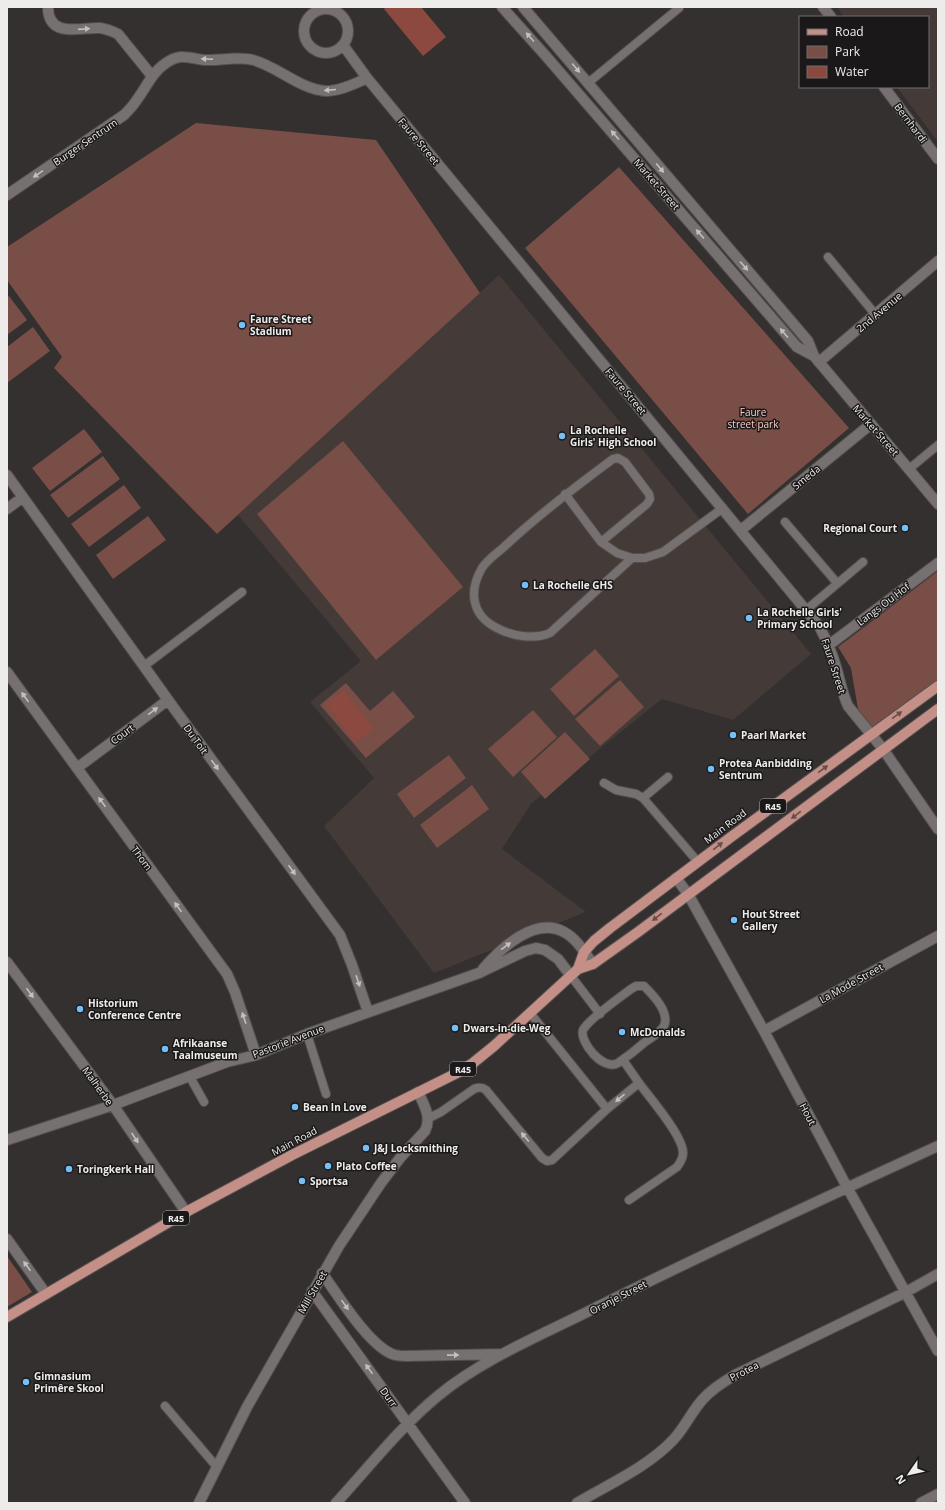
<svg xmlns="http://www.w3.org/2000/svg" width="945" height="1510" font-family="'Open Sans',sans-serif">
	<rect width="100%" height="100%" fill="#34302f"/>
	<path fill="#443a38" d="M837 7H938V142L897 87H928V17H844Z
		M499 275 811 654 733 720 662 699 531 804 502 849 586 912 434 973 324 826 374 778 310 702 361 661 238 515Z"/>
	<path fill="#784e47" d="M196 123 376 140 480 293 217 534 54 368 62 357 7 280V247Z
		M619 167 849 428 748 514 525 248Z
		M9 296 27 320 7 335V298Z
		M33 327 50 351 7 383V347Z
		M84 429 102 452 50 491 32 468Z
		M343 441 463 587 376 660 257 514Z
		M103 456 120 479 68 518 50 495Z
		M124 485 141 508 89 547 71 524Z
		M148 516 166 540 113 579 96 555Z
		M938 571V680L872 732 859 715 851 668 838 647Z
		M595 649 619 676 574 716 550 689Z
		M620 680 644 707 600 746 575 719Z
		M346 683 370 711 393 691 415 717 366 758 320 705Z
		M533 710 557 737 513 777 488 749Z
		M565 732 590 759 545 799 521 772Z
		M449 755 466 778 414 818 397 794Z
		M472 785 489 809 437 848 420 825Z
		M7 1256 32 1292 7 1307Z"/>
	<path fill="#8b493f" d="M386 7H421L446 37 423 56 384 9Z
		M344 690 374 729 355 743 326 704Z"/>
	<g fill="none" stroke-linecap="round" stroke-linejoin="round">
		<defs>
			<path id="lane" d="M588 83 679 8
				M828 257 875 314
				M909 469 938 445
				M565 494 601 542 617 553 632 558H645L663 552 723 508
				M785 522 837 583
				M601 542 647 504 650 499 649 494 625 462 618 458 613 459C575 487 538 515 504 547 497 553 487 560 482 568 469 590 471 614 495 627 511 636 533 640 550 633L632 558
				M806 610 863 562
				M144 666 242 592
				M604 783 616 790 636 794 643 798 698 862
				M643 798 668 777
				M571 976 600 1014
				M636 986H644C653 995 670 1012 664 1026 660 1033 651 1038 645 1042 636 1050 627 1057 618 1063 603 1072 579 1041 583 1030 588 1020 620 997 631 989Z
				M530 1013 607 1109
				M307 1034 326 1094
				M190 1077 204 1102
				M429 1118 441 1112 474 1089C479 1087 482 1087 486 1090L542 1158 547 1161 552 1160 607 1109 639 1083 623 1060
				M629 1200 677 1167C680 1163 683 1158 683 1153 683 1136 650 1098 639 1083
				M165 1406 216 1466"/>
			<path id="street" d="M48 7C48 39 81 27 100 28 107 29 112 31 118 34L152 76
				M823 7 831 17
				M304 31a22 22 0 1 1 44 0a22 22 0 1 1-44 0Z
				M343 45 367 78 819 626C826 639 832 652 836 667 840 680 842 693 848 706L883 749 938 829
				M884 87 938 159
				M7 195 124 115C128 111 133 106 136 101 146 88 152 72 166 63 181 53 188 58 204 60 221 61 236 56 253 60 277 66 301 90 326 91 339 91 355 84 367 78
				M819 362 938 261
				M7 475 176 711 340 935 352 965 368 1012
				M7 509 23 497
				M741 530 871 424
				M829 645 938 563
				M7 672 227 974 235 992 256 1055
				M77 768 168 700
				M676 878 688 894 764 1031 847 1187 938 1351
				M7 962 113 1105 186 1212
				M483 969C501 948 535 916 564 932 576 938 585 953 593 964
				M764 1031 938 936
				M7 1140 113 1105 227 1062 256 1055 307 1034 479 973 525 951 536 948 545 950 558 959 571 976
				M7 1239 46 1294
				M322 1273C338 1295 370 1348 395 1355 399 1356 404 1356 407 1356L502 1354
				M312 1291 465 1503
				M199 1503 247 1407 339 1246 381 1183 400 1158 425 1131C432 1117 424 1105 418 1092
				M336 1503C369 1467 401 1426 439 1395 484 1358 546 1333 597 1307 710 1251 824 1198 938 1146
				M577 1503C609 1484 648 1467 674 1439 685 1427 692 1411 703 1399 712 1389 723 1382 735 1375L906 1292 938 1274
				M921 1503 938 1494"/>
			<path id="secondary" d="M502 7 545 55 797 347 814 356
				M523 7 808 341 814 356 938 504"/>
			<path id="primary" d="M578 969 584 952 594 941 610 928 731 837 938 686
				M7 1317 186 1212 292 1155 457 1073 473 1063 494 1046 578 969 593 964 638 932 938 709"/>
		</defs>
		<use href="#lane" stroke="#534f4e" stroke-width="10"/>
		<use href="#street" stroke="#534f4e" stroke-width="12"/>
		<use href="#secondary" stroke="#534f4e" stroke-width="12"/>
		<use href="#primary" stroke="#534f4e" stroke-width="12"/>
		<use href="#lane" stroke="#767170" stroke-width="8"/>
		<use href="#street" stroke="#767170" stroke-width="10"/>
		<use href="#secondary" stroke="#767170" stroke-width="10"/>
		<use href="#primary" stroke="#c38f86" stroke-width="10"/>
	</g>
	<defs><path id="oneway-solid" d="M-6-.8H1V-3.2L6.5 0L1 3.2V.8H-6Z"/></defs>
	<g fill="#c4c0c0">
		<use href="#oneway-solid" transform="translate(84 29) rotate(-4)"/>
		<use href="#oneway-solid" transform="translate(530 37) rotate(-132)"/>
		<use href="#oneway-solid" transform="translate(207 59) rotate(-178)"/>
		<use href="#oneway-solid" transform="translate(576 68) rotate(50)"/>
		<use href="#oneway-solid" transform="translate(330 90) rotate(175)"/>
		<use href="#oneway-solid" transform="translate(615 135) rotate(-131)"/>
		<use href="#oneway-solid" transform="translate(660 168) rotate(50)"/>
		<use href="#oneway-solid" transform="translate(38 174) rotate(146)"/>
		<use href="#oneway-solid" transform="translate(700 234) rotate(-131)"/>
		<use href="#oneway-solid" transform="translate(744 266) rotate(49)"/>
		<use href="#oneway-solid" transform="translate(784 333) rotate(-131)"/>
		<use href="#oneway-solid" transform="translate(25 697) rotate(-126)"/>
		<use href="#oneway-solid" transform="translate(153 711) rotate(-37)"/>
		<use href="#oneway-solid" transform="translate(215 765) rotate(54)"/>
		<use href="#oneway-solid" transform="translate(102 802) rotate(-126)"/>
		<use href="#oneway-solid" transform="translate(292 870) rotate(54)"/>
		<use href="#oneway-solid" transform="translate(178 907) rotate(-126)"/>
		<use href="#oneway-solid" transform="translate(506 946) rotate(-36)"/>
		<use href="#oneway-solid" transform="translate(358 981) rotate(71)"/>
		<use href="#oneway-solid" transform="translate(30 993) rotate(54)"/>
		<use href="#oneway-solid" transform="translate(244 1018) rotate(-109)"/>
		<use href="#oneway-solid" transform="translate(620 1098) rotate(140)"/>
		<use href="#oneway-solid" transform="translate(525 1137) rotate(-130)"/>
		<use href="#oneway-solid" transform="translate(135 1138) rotate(56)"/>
		<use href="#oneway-solid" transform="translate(27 1266) rotate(-126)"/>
		<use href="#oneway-solid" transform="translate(345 1305) rotate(54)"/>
		<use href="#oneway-solid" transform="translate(453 1355) rotate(-1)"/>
		<use href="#oneway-solid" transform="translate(369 1369) rotate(-126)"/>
	</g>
	<g fill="#664e4a">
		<use href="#oneway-solid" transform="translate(897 715) rotate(-36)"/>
		<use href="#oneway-solid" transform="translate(823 769) rotate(-36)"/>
		<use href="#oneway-solid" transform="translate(796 815) rotate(143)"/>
		<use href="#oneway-solid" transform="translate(718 846) rotate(-37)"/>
		<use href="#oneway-solid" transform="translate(657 917) rotate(142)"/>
	</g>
	<g fill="#74c0f6" stroke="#1a1818" stroke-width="1.5">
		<circle cx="242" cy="325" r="4"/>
		<circle cx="562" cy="436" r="4"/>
		<circle cx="905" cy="528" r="4"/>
		<circle cx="525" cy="585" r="4"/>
		<circle cx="749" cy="618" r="4"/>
		<circle cx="733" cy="735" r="4"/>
		<circle cx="711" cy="769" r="4"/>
		<circle cx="734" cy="920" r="4"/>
		<circle cx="80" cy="1009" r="4"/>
		<circle cx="455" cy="1028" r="4"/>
		<circle cx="622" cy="1032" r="4"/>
		<circle cx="165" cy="1049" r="4"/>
		<circle cx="295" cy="1107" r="4"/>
		<circle cx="366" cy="1148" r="4"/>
		<circle cx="328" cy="1166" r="4"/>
		<circle cx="69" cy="1169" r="4"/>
		<circle cx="302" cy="1181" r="4"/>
		<circle cx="26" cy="1382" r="4"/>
	</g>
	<g text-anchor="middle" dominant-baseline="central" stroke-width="3" stroke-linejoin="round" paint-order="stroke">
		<g fill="#1a1818" stroke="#aeacac" stroke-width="1">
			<rect x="760" y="799" width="26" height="14" rx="3"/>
			<rect x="450" y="1062" width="26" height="14" rx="3"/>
			<rect x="163" y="1211" width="26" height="14" rx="3"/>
		</g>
		<g font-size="9" font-weight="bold" fill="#eeebeb">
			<text x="773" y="806">R45</text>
			<text x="463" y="1069">R45</text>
			<text x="176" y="1218">R45</text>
		</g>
		<g font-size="10" fill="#eeebeb" stroke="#1a1818">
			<text transform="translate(911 123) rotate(53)">Bernhardi</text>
			<text transform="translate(419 141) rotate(50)">Faure Street</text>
			<text transform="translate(85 142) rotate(-34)">Burger Sentrum</text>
			<text transform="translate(657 184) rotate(49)">Market Street</text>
			<text transform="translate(879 312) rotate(-40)">2nd Avenue</text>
			<text transform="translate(626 391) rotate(50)">Faure Street</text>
			<text transform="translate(876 430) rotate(49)">Market Street</text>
			<text transform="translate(806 477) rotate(-39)">Smeda</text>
			<text transform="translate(883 604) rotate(-37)">Langs Ou Hof</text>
			<text transform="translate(834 666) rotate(72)">Faure Street</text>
			<text transform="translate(122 734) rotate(-37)">Court</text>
			<text transform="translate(196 739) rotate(54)">Du Toit</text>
			<text transform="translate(725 826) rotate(-37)">Main Road</text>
			<text transform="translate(142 858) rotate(54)">Thom</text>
			<text transform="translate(851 983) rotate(-29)">La Mode Street</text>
			<text transform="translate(288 1041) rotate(-21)">Pastorie Avenue</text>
			<text transform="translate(98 1086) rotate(54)">Malherbe</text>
			<text transform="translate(808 1114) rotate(62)">Hout</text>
			<text transform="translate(294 1141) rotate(-28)">Main Road</text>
			<text transform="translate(312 1292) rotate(-60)">Mill Street</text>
			<text transform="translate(618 1297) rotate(-27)">Oranje Street</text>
			<text transform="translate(744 1371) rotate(-27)">Protea</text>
			<text transform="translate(389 1397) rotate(54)">Durr</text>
		</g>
		<g font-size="10" font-weight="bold" fill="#eeebeb" stroke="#1a1818" text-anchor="start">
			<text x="250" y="319">Faure Street<tspan x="250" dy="12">Stadium</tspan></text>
			<text x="570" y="430">La Rochelle<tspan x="570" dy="12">Girls' High School</tspan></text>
			<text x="897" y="528" text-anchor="end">Regional Court</text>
			<text x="533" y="585">La Rochelle GHS</text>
			<text x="757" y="612">La Rochelle Girls'<tspan x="757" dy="12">Primary School</tspan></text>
			<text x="741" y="735">Paarl Market</text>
			<text x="719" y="763">Protea Aanbidding<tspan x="719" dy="12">Sentrum</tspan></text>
			<text x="742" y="914">Hout Street<tspan x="742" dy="12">Gallery</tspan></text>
			<text x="88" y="1003">Historium<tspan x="88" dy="12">Conference Centre</tspan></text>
			<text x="463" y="1028">Dwars-in-die-Weg</text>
			<text x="630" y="1032">McDonalds</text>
			<text x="173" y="1043">Afrikaanse<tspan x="173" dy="12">Taalmuseum</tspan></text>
			<text x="303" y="1107">Bean In Love</text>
			<text x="374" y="1148">J&amp;J Locksmithing</text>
			<text x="336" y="1166">Plato Coffee</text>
			<text x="77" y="1169">Toringkerk Hall</text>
			<text x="310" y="1181">Sportsa</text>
			<text x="34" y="1376">Gimnasium<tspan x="34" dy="12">Primêre Skool</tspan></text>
		</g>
		<g font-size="10" fill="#f9cfc7" stroke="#1a1818">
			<text x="753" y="412">Faure<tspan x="753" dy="12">street park</tspan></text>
		</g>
	</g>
	<rect width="945" height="1510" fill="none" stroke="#eeebeb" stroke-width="16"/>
	<rect x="799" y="16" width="130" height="72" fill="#1a1818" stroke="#6f6c6c"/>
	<rect x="807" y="29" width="20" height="6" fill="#c38f86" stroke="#6f6c6c"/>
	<text x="835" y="36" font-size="12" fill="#eeebeb">Road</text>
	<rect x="807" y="46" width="20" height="12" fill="#784e47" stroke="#6f6c6c"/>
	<text x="835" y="56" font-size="12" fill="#eeebeb">Park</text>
	<rect x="807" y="66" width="20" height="12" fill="#8b493f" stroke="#6f6c6c"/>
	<text x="835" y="76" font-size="12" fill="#eeebeb">Water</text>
	<g transform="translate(909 1474) rotate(236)" stroke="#1a1818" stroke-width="3" paint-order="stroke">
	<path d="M0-3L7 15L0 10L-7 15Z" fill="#eeebeb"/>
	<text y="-6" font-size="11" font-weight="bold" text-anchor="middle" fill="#eeebeb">N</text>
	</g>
</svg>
